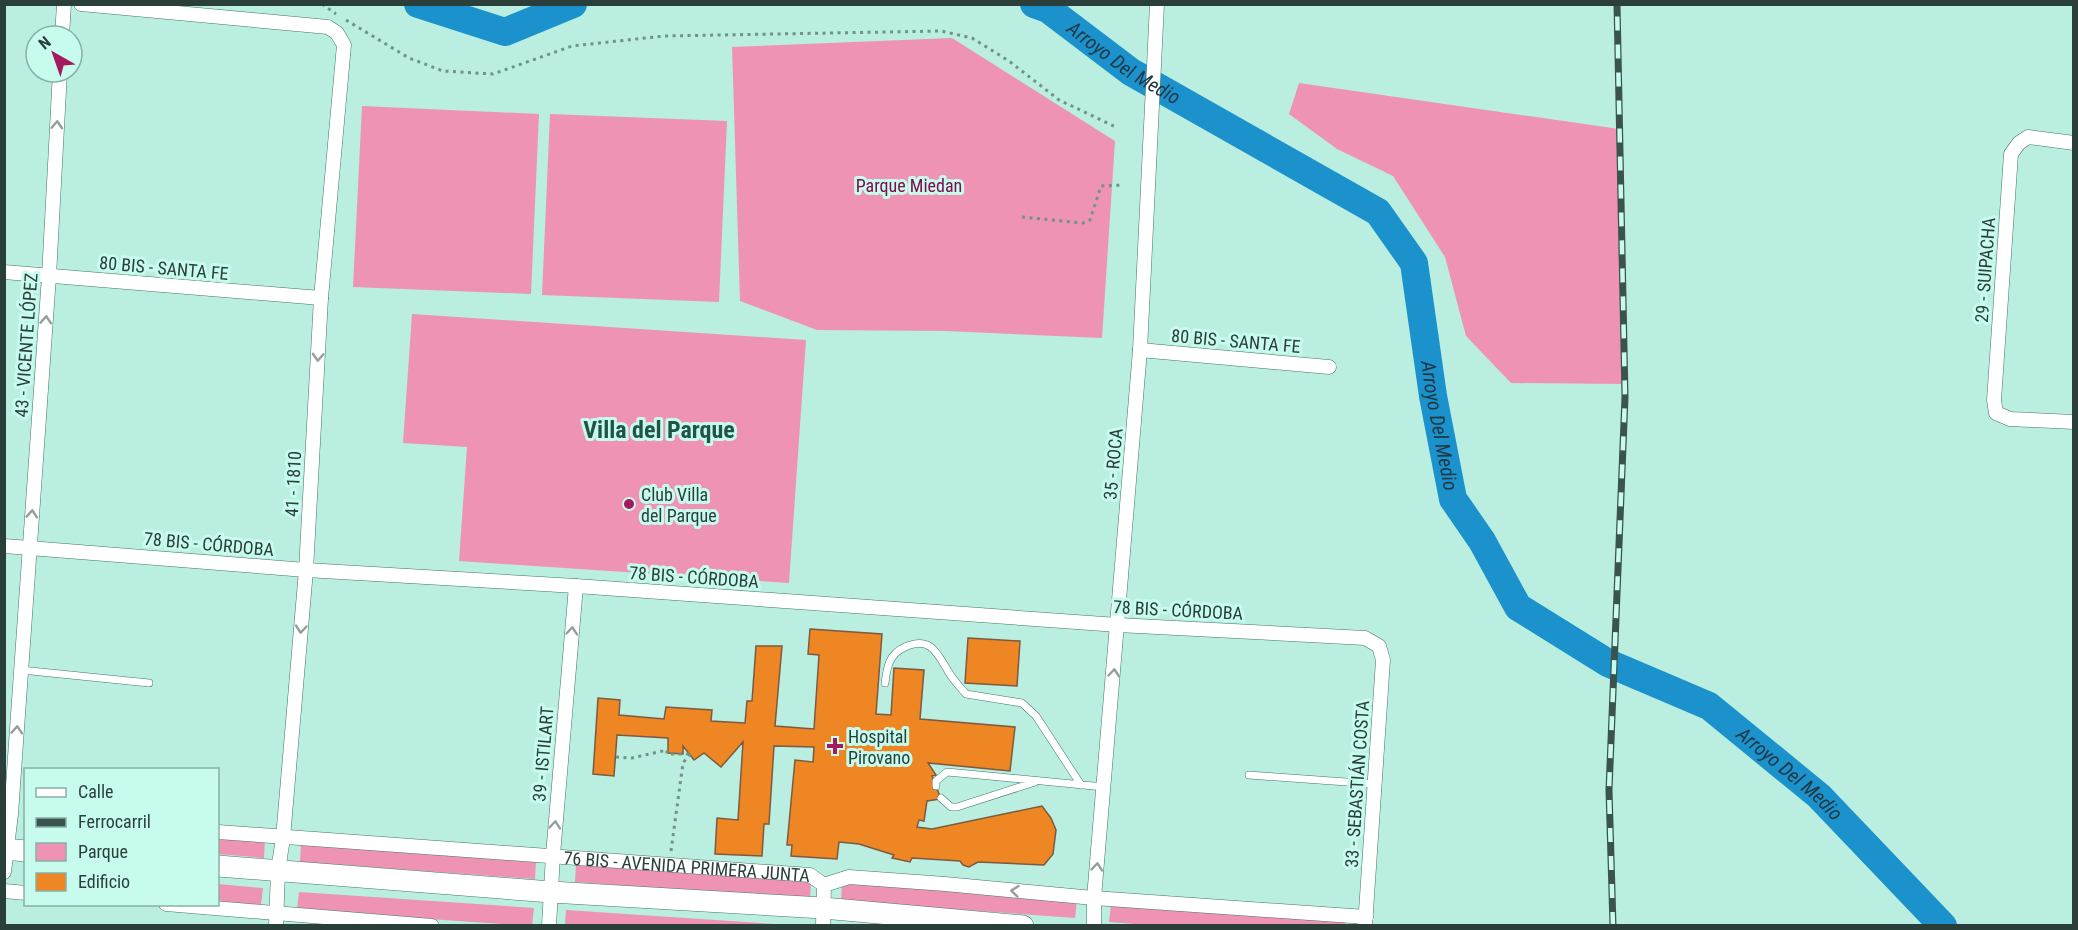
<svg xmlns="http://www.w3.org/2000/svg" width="2078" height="930" font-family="'Roboto Condensed',sans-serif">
	<rect width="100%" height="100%" fill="#b9eee0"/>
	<path fill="#ef93b4" d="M952 38 1115 141 1102 338 946 331 817 330 740 301 732 47Z
		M1299 83 1619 129 1622 384 1511 383 1466 336 1445 257 1393 176 1337 149 1289 114Z
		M362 106 539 114 531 294 353 287Z
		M550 114 727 121 719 302 542 295Z
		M412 314 806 340 789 583 459 561 467 447 403 443Z
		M218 836 265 840 264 858 218 854Z
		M301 844 536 861 535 879 300 862Z
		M576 864 811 881 810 899 575 882Z
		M842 883 1077 900 1075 918 841 901Z
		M218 884 263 888 261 905 218 902Z
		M299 892 534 908 532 926 297 910Z
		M1111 904 1346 920 1345 926H1161L1109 922Z
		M566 910 790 925H565Z"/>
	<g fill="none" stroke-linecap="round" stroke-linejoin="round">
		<g stroke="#1b92cc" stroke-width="28">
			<path d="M418 4 505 32 573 4"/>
			<path id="s1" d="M1034 4 1048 9 1131 72 1378 212 1414 263 1433 396 1453 499 1482 541 1518 607 1608 663 1709 706 1819 796 1943 926"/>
		</g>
	</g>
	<path fill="#ee8624" stroke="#7b5a41" stroke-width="1.5" d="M810 629 882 634 876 714 891 715 894 668 924 670 920 719 1015 727 1010 771 928 763 936 775 932 776 941 799 927 801 924 821 919 820 917 827 932 829 1042 806 1051 818 1056 830 1053 854 1044 865 978 862 969 867 963 865 960 861 912 858 910 862 892 858 894 855 859 844 839 842 837 859 791 856 792 845H787L795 760 813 762 814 747 774 746 769 824H764L762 856 715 854 717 818 738 820 743 742 721 767 704 753 694 760 683 746V754L668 753V738L617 735 614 776 593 774 598 698 620 700 619 715 664 719 666 707 712 710 711 721 745 723 747 701H752L756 646H782L775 726 814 729 819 655 808 654Z
		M968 638 1020 641 1017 686 965 683Z"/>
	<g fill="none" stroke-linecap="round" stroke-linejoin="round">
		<defs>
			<path id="service" d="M21 670 149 683
				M885 683C887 667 889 654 905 647 931 636 937 653 948 671 953 680 960 687 966 694L1022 703 1036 716 1081 785
				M1249 775 1374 784
				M936 786V781L947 772 1104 787
				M941 798 951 807H957L1035 782"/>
			<g id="minor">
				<path d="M81 4 328 27 337 33 344 45 321 298 306 570 283 838 278 871 276 926"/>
				<path d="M62 36 64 4"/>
				<path d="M2074 143 2028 137 2019 143 2011 154 1994 400 1996 413 2010 419 2074 422"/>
				<path d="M4 272 321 298"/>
				<path d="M1140 350 1329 367"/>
				<path d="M4 546 306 570 576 586 1118 625 1365 638 1379 646 1383 660 1365 926"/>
				<path id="s2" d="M218 832 810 875 824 885"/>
				<path d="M4 872 11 814 49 276 60 72"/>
				<path d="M824 885 849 877 945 884 1094 898 1366 917"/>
				<path d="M4 891 26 893"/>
				<path d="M166 904 432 926"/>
				<path d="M549 926 553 855 576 586"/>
				<path d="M823 926 824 885"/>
				<path d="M1094 926V898L1140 350 1157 4"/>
			</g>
			<path id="trunk" d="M4 849 26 851
				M218 866 551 892 823 908 1023 926"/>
		</defs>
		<use href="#service" stroke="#447569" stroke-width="8"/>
		<use href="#minor" stroke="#447569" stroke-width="15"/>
		<use href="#trunk" stroke="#447569" stroke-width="22"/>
		<path stroke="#6f938a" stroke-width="3" stroke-dasharray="3 4.5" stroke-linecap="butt" d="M322 4 336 14
			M346 20 409 58 443 71 493 74 572 46 664 36 941 31 972 38 1009 61 1059 100 1118 128
			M1022 217 1083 223 1090 220 1101 186 1123 185
			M616 757 632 758 667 750V754H690
			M671 851 683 763 690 754"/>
		<use href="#service" stroke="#fff" stroke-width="7"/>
		<use href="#minor" stroke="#fff" stroke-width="14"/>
		<use href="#trunk" stroke="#fff" stroke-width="21"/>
		<defs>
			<path id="rail" d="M1613 926 1609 790 1625 397 1617 4"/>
		</defs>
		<use href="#rail" stroke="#3b534d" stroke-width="7"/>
		<use href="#rail" stroke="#c6fbed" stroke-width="4.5" stroke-dasharray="14" stroke-linecap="butt"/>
	</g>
	<defs><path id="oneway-chevron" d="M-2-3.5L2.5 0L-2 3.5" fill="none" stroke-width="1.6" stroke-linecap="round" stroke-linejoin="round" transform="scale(1.5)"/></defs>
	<g stroke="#949f9c">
		<use href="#oneway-chevron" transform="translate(57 125) rotate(-87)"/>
		<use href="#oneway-chevron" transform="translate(46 320) rotate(-86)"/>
		<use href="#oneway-chevron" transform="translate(318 357) rotate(93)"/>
		<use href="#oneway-chevron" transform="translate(32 514) rotate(-86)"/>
		<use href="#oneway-chevron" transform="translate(301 629) rotate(95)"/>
		<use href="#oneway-chevron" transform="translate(572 631) rotate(-85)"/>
		<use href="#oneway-chevron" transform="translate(1114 673) rotate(-85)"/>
		<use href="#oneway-chevron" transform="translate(17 730) rotate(-86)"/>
		<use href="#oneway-chevron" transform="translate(555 825) rotate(-85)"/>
		<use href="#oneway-chevron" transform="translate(1097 867) rotate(-85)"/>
		<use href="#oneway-chevron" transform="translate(1015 891) rotate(-174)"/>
	</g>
	<g fill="#a51a5f" stroke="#c6fbed" stroke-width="2">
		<circle cx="629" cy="504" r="6"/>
		<path d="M832 737h6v6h6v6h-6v6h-6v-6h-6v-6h6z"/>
	</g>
	<g text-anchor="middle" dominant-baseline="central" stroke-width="6" stroke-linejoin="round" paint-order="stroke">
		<g font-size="18" fill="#810c48" stroke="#c6fbed">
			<text x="909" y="185">Parque Miedan</text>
		</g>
		<g font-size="18" fill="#2a3f3a" stroke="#c6fbed">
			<text transform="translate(164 268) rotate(5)">80 BIS - SANTA FE</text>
			<text transform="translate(1985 270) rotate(-86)">29 - SUIPACHA</text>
			<text transform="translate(1236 341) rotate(5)">80 BIS - SANTA FE</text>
			<text transform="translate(26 345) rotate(-86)">43 - VICENTE LÓPEZ</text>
			<text transform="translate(1113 464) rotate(-85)">35 - ROCA</text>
			<text transform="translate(293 484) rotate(-87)">41 - 1810</text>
			<text transform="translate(209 544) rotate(5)">78 BIS - CÓRDOBA</text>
			<text transform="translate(694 577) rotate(4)">78 BIS - CÓRDOBA</text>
			<text transform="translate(1178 610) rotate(3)">78 BIS - CÓRDOBA</text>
			<text transform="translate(543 754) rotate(-85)">39 - ISTILART</text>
			<text transform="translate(1357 784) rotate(-86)">33 - SEBASTIÁN COSTA</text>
			<text stroke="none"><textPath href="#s2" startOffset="470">76 BIS - AVENIDA PRIMERA JUNTA</textPath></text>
		</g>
		<g font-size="18" fill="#2a3f3a" stroke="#c6fbed" text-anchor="start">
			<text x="641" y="494">Club Villa<tspan x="641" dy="21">del Parque</tspan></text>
			<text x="848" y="736">Hospital<tspan x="848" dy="21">Pirovano</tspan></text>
		</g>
		<g font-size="20" font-style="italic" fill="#213846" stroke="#c6fbed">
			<text stroke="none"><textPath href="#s1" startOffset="108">Arroyo Del Medio</textPath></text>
			<text stroke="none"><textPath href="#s1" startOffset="630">Arroyo Del Medio</textPath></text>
			<text stroke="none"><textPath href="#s1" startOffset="1152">Arroyo Del Medio</textPath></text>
		</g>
		<g font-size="24" font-weight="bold" fill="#215348" stroke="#c6fbed">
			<text x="659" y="430">Villa del Parque</text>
		</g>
	</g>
	<rect width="2078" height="930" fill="none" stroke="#2a3f3a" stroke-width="12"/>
	<rect x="24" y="768" width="195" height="138" fill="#c6fbed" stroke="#88b0a5" stroke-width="1.5"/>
	<rect x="36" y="788" width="30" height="9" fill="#ffffff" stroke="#88b0a5" stroke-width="1.5"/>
	<text x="78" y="798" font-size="18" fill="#2a3f3a">Calle</text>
	<rect x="36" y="818" width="30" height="9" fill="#3b534d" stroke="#88b0a5" stroke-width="1.5"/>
	<text x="78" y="828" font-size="18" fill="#2a3f3a">Ferrocarril</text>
	<rect x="36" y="843" width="30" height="18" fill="#ef93b4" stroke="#88b0a5" stroke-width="1.5"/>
	<text x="78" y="858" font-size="18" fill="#2a3f3a">Parque</text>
	<rect x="36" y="873" width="30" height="18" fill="#ee8624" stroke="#88b0a5" stroke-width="1.5"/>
	<text x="78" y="888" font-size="18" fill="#2a3f3a">Edificio</text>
	<g transform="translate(54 54) rotate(320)"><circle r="28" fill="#c6fbed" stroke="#88b0a5" stroke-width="1.5"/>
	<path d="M0-4.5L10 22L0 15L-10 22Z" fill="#a51a5f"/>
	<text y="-9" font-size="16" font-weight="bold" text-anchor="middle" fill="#2a3f3a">N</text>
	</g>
</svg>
